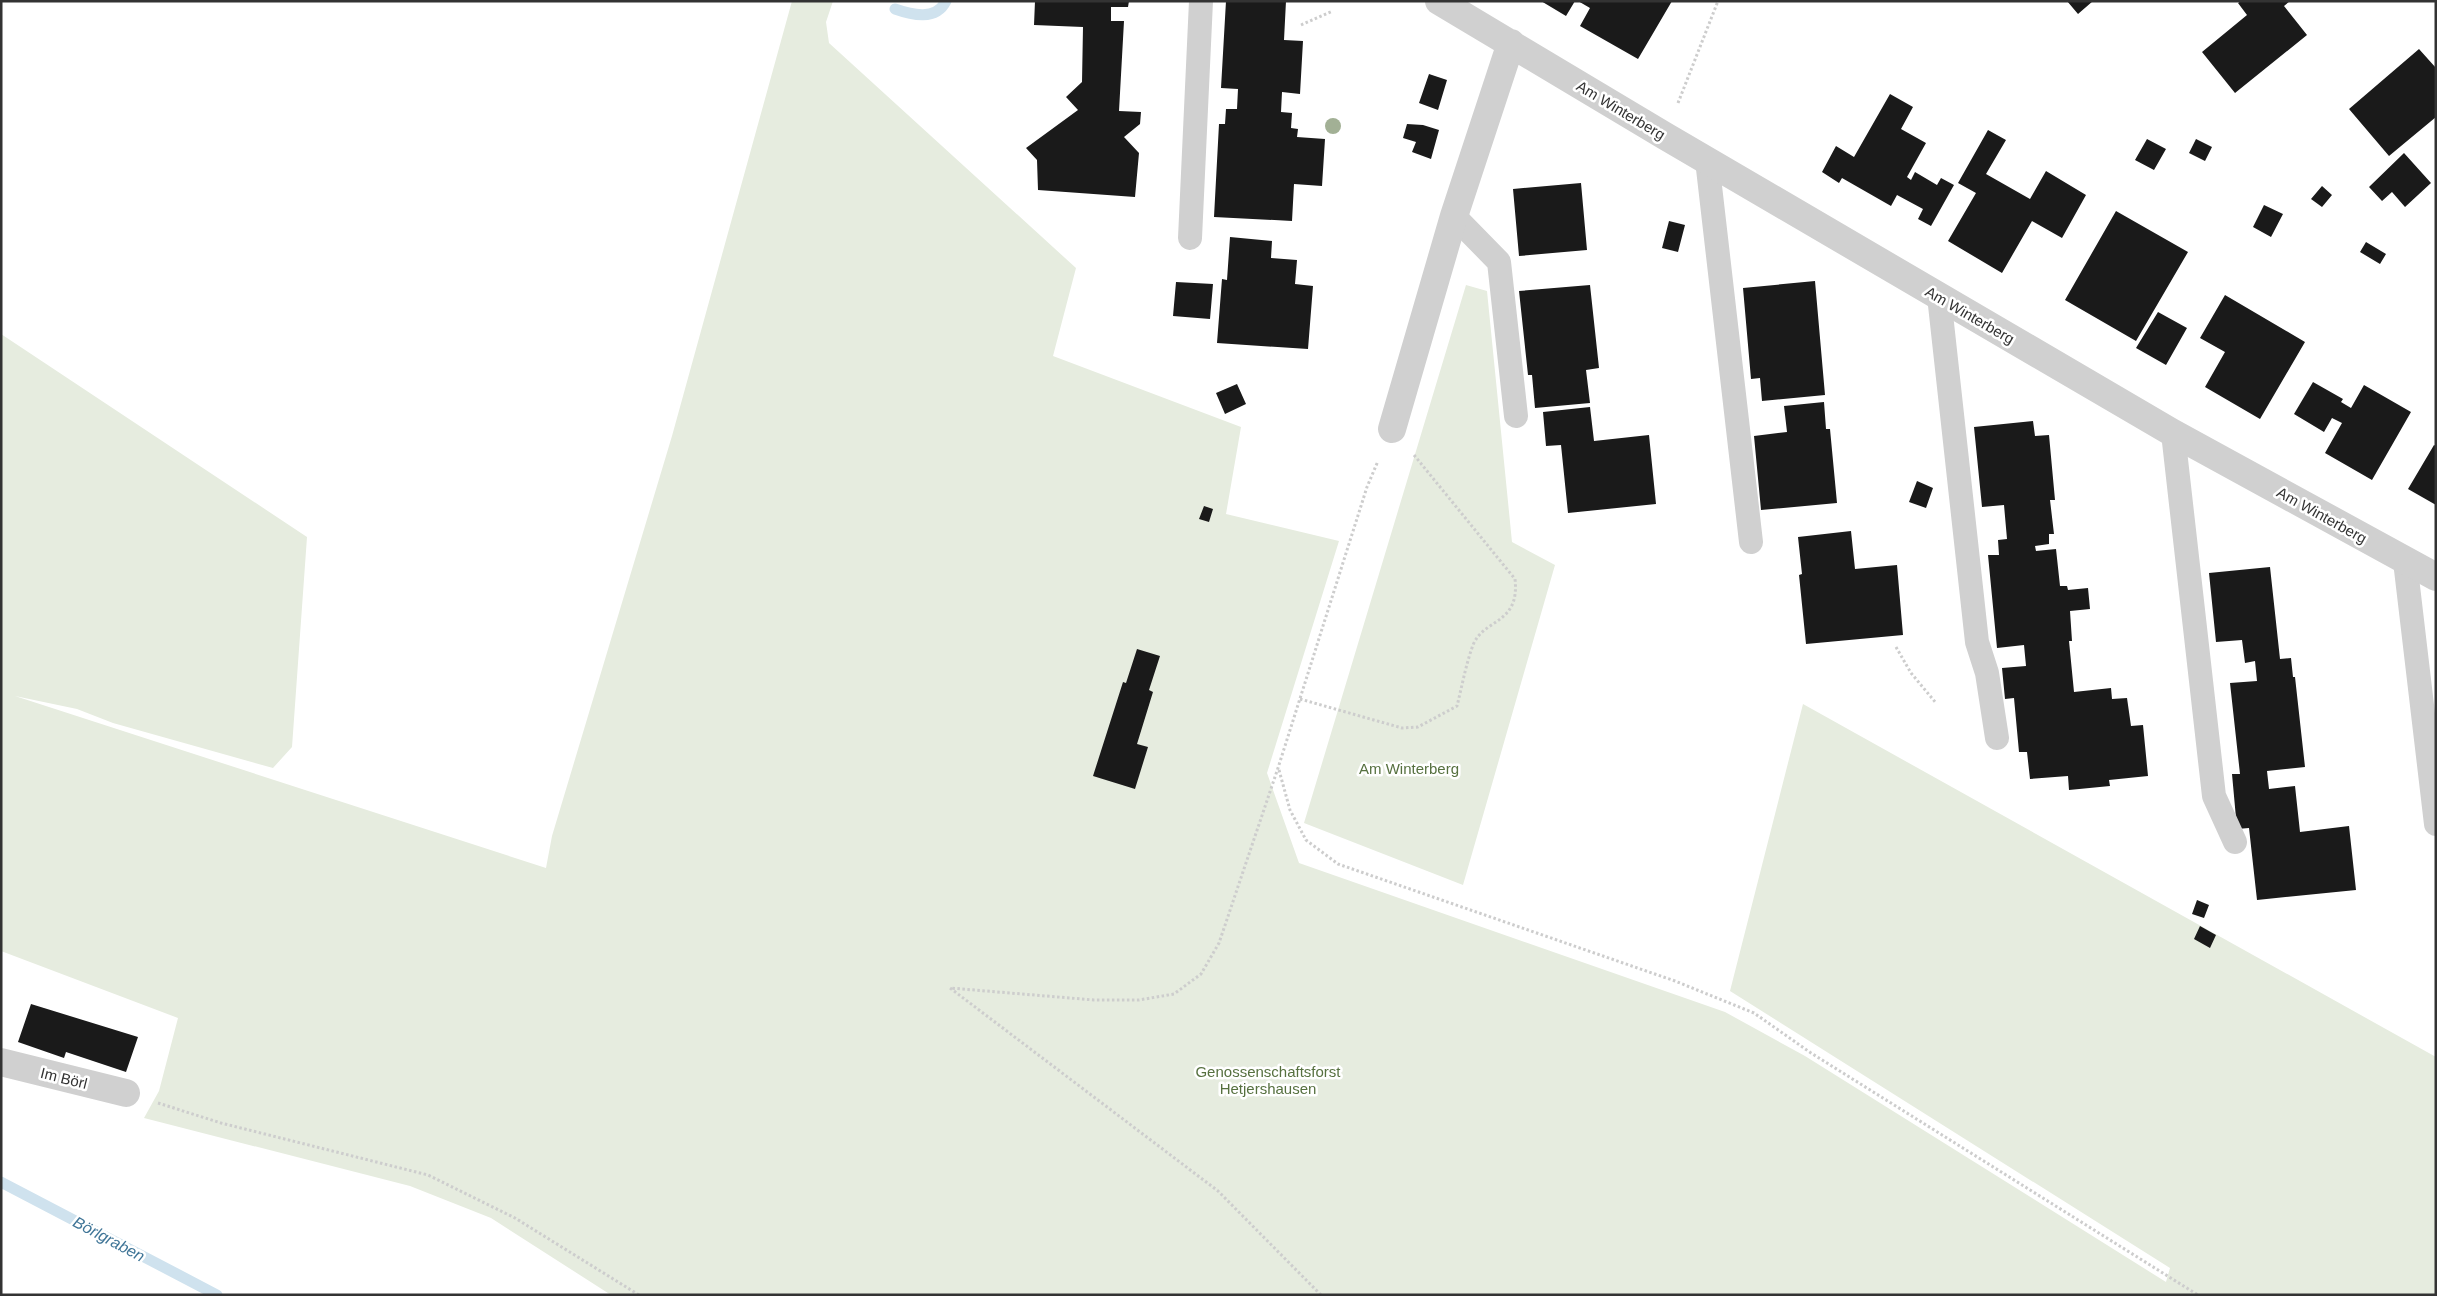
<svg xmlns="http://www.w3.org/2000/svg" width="2437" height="1296" font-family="Helvetica,sans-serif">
	<rect width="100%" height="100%" fill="#fff"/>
	<path fill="#e6ecdf" d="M792 1H833L826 22 829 43 1076 268 1053 356 1241 427 1226 514 1339 541 1267 773 1299 863 1725 1012 1805 1056 2166 1282 2170 1268 1730 991 1803 704 2436 1057V1295H611L491 1218 410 1186 144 1118 159 1091 178 1018 1 951V334L307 537 292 747 273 768 113 723 77 709 15 696 546 868 552 836 672 436Z
		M1466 285 1487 291 1512 542 1555 565 1463 885 1304 823Z"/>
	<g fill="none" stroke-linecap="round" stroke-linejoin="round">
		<path stroke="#cfe2ee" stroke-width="11" d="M895 9C912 15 936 21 946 1
			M1 1182 217 1295"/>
	</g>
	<path fill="#1a1a1a" d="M1035 1H1129L1128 7H1111V21H1124L1119 111 1141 112 1140 124 1124 137 1139 153 1135 197 1038 190 1037 160 1026 148 1078 110 1066 97 1082 82 1083 27 1034 25Z
		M1226 1H1286L1284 40 1303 41 1300 94 1282 92 1281 112 1292 113 1291 128 1298 129 1297 137 1325 139 1322 186 1294 184 1292 221 1214 217 1219 124H1225L1226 109H1237L1238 89 1221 88Z
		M1541 1H1575L1566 16Z
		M1578 1H1672L1638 59 1580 26 1590 8Z
		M2067 1H2093L2078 14Z
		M2241 1H2290L2284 6 2307 35 2235 93 2202 52 2247 15 2238 3Z
		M2419 49 2436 68V117L2389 156 2349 109Z
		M1429 74 1447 80 1438 110 1419 103Z
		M1890 94 1913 107 1901 129 1926 143 1907 177 1911 180 1915 172 1937 185 1941 178 1954 185 1931 226 1918 219 1923 209 1897 195 1891 206 1842 178 1839 183 1822 172 1836 146 1854 157Z
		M1407 124 1423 125 1439 130 1431 159 1412 152 1416 142 1403 138Z
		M1988 130 2006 140 1986 174 2030 199 2046 171 2086 195 2062 238 2032 221 2002 273 1948 241 1976 193 1958 183Z
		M2147 139 2166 149 2154 170 2135 160Z
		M2196 139 2212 147 2205 161 2189 153Z
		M2404 153 2431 183 2405 207 2392 192 2382 201 2369 187Z
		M1581 183 1587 250 1519 256 1513 189Z
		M2322 186 2332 195 2322 207 2311 199Z
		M2264 205 2283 214 2271 237 2253 227Z
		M2116 211 2188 252 2136 341 2065 300Z
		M1669 221 1685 225 1678 252 1662 248Z
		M1230 237 1272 241 1271 258 1297 260 1295 284 1313 286 1308 349 1217 343 1222 279 1227 280Z
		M2366 242 2386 254 2380 264 2360 252Z
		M1815 281 1825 395 1762 401 1760 378 1751 379 1743 288Z
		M1176 282 1213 284 1210 319 1173 316Z
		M1590 285 1599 368 1586 370 1590 403 1535 408 1532 375H1528L1519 291Z
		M2225 295 2305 342 2260 419 2205 387 2225 352 2200 338Z
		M2158 312 2187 328 2166 365 2136 348Z
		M2313 382 2343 399 2341 402 2351 408 2364 385 2411 412 2372 480 2325 453 2342 423 2332 418 2324 432 2294 414Z
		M1237 384 1246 404 1225 414 1216 393Z
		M1824 402 1826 429H1830L1837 503 1761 510 1754 436 1787 432 1784 406Z
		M1590 407 1594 441 1649 435 1656 504 1568 513 1561 445 1546 446 1543 412Z
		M2033 421 2035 436 2049 435 2055 500H2050L2054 534H2049V544L2035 546 2036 551 2056 549 2060 586H2067L2068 590 2088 588 2090 609 2070 611 2072 641H2069L2074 692 2111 688 2112 699 2127 698 2131 726 2143 725 2148 776 2109 780 2110 786 2069 790 2068 776 2030 779 2027 752H2019L2014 698 2005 699 2002 668 2026 666 2024 645 1997 648 1988 555H1999L1998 540 2007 539 2004 505 1982 507 1974 427Z
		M2434 445 2436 446V505L2408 489Z
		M1917 481 1933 488 1926 508 1909 502Z
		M1204 506 1213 509 1209 522 1199 519Z
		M1851 531 1855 569 1897 565 1903 635 1806 644 1799 575 1802 574 1798 537Z
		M2270 567 2280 659 2291 658 2293 677H2295L2305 767 2267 771 2269 789 2295 786 2300 832 2349 826 2356 890 2257 900 2249 828 2237 829 2232 774H2240L2230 683 2257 681 2255 661 2245 663 2242 640 2216 642 2209 573Z
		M1137 649 1160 656 1149 690 1153 692 1137 744 1148 747 1135 789 1093 776 1123 682 1126 683Z
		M2197 900 2209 905 2204 918 2192 914Z
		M2200 926 2216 935 2210 948 2194 939Z
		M31 1004 138 1037 126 1072 66 1052 64 1058 18 1042Z"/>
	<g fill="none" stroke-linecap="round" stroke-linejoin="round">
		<path stroke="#cdcdcd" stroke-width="3" stroke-dasharray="2.5 2.5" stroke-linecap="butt" d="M1301 25 1333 11
			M1678 103 1718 1
			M1896 647 1911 673 1936 703
			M1300 699 1402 728 1418 727 1457 706C1462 686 1466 664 1473 645 1484 618 1520 625 1515 579L1414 455
			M1279 770 1290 810 1306 840 1338 864 1675 981 1754 1013 1811 1053 2198 1295
			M158 1103 221 1123 428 1175 515 1218 639 1295
			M1321 1295 1218 1191 950 988 1094 1000H1139L1174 994 1201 974 1219 943 1278 768 1367 487 1378 461"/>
		<path stroke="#d0d0d0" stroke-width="24" d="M1707 160 1751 542
			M1454 216 1499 262 1516 416
			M1190 238 1201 1
			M1939 296 1977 642 1987 673 1997 738
			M2173 433 2214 796 2235 842
			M2405 561 2436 824"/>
		<path stroke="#d0d0d0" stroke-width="28" d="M1439 1 1665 136 2173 433 2436 577
			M1392 429 1454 216 1511 43
			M1 1062 126 1093"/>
	</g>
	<circle fill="#a2b095" cx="1333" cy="126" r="8"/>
	<g text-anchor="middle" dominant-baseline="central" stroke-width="5" stroke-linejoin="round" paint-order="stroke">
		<g font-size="15" fill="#333" stroke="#fff">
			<text transform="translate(1621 110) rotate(31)">Am Winterberg</text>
			<text transform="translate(1970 315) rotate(30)">Am Winterberg</text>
			<text transform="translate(2322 515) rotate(29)">Am Winterberg</text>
			<text transform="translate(64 1078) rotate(14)">Im Börl</text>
		</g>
		<g font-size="15" fill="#56703f" stroke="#fff">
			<text x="1409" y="768">Am Winterberg</text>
			<text x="1268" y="1071">Genossenschaftsforst<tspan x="1268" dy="17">Hetjershausen</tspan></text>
		</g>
		<g font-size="16" font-style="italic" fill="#3f7597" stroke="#fff">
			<text transform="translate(109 1239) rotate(28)">Börlgraben</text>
		</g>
	</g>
	<rect width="2437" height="1296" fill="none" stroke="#333333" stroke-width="5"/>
</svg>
